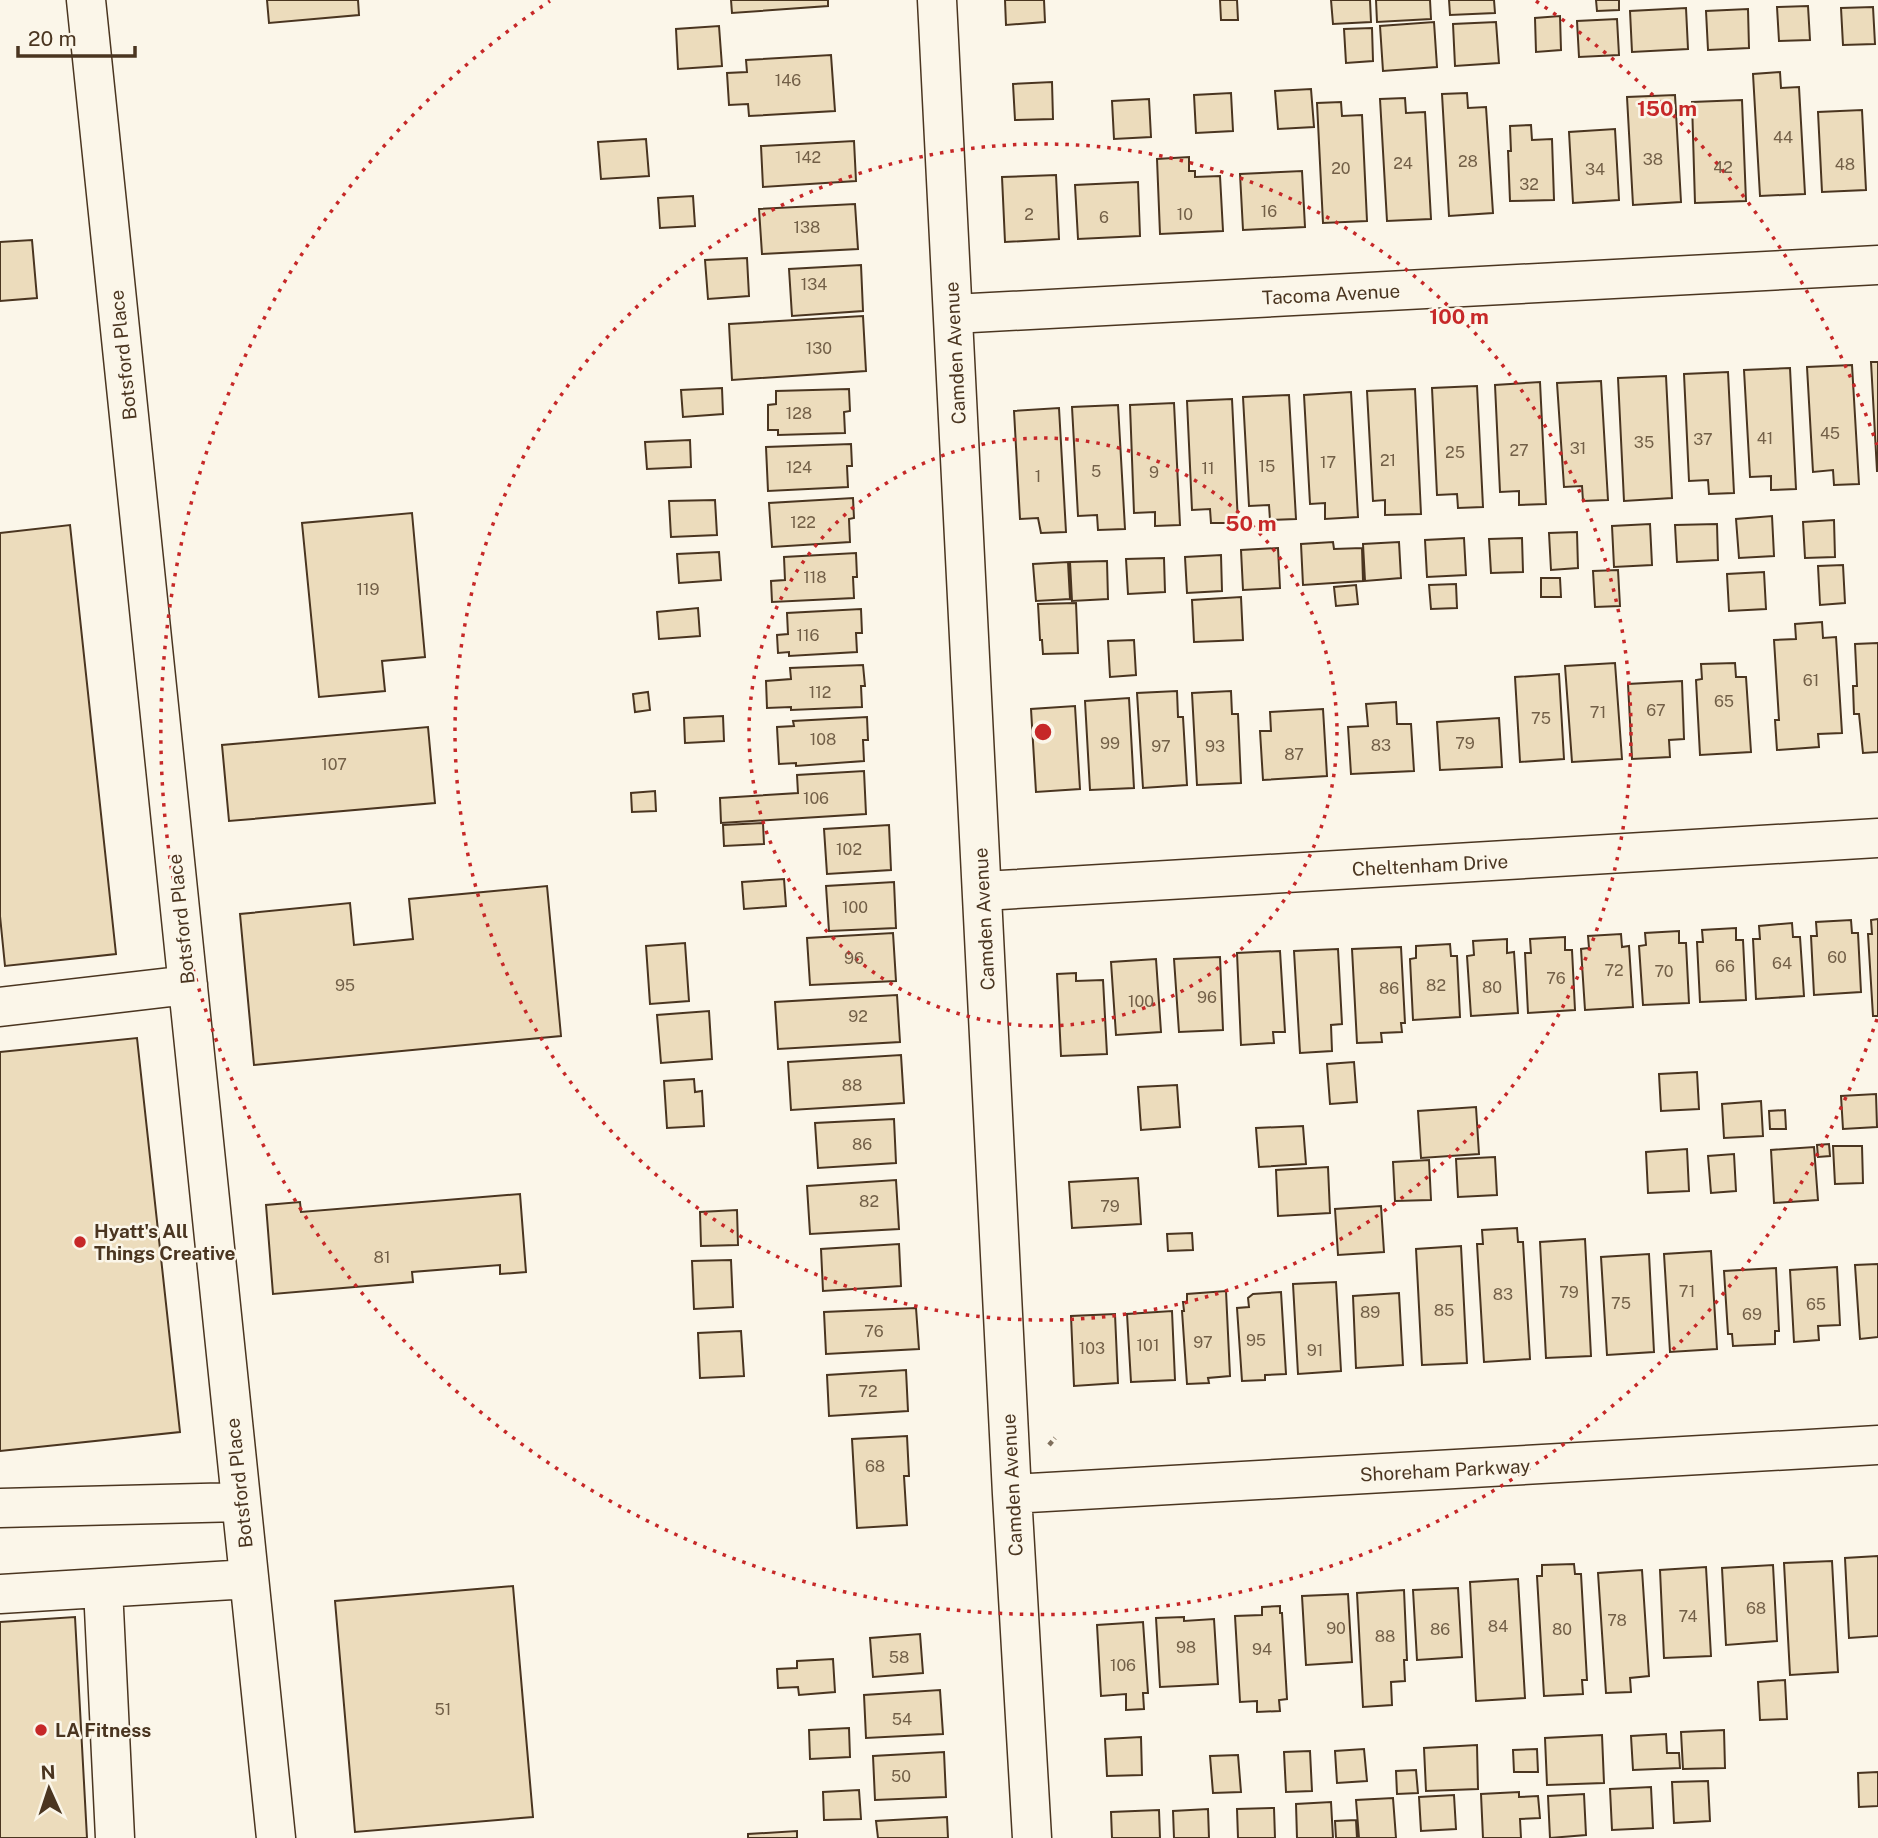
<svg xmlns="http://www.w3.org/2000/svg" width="1878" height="1838" font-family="'Public Sans',sans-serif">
	<rect width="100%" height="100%" fill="#fbf6e9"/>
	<path fill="#ecdcbc" stroke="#4a3520" stroke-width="2" d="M267 0H358L359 15 269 23Z
		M731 0H828V6L732 13Z
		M1005 0H1044L1045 22 1006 25Z
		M1220 0H1237L1238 20H1221Z
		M1331 0H1370L1371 22 1333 24Z
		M1376 0H1430L1431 19 1377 22Z
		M1449 0H1494L1495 13 1450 15Z
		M1596 0H1619V10L1597 11Z
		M1808 6 1810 40 1779 41 1777 7Z
		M1873 7 1875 44 1843 45 1841 8Z
		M1686 8 1688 49 1632 52 1630 11Z
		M1748 9 1749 48 1708 50 1706 11Z
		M1560 16 1561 50 1536 52 1535 18Z
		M1617 19 1619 55 1579 57 1577 21Z
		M1434 22 1437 67 1383 71 1380 26Z
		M1496 22 1499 63 1455 66 1453 24Z
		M719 26 722 66 678 69 676 29Z
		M1372 28 1373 61 1346 63 1344 29Z
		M831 55 835 111 749 116 748 104 729 105 727 73 747 72 746 60Z
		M1780 72 1781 88 1799 87 1805 194 1760 196 1753 74Z
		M1052 82 1053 119 1015 120 1013 84Z
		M1311 89 1314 127 1278 129 1275 91Z
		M1231 93 1233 131 1196 133 1194 95Z
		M1467 93 1468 108 1486 107 1493 213 1449 216 1442 94Z
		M1675 95 1681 202 1633 205 1627 97Z
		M1405 98 1406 113 1425 112 1431 219 1387 221 1380 99Z
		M1149 99 1151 137 1114 139 1112 101Z
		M1742 100 1746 201 1695 203 1692 102Z
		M1341 102 1342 116 1362 115 1367 221 1323 223 1317 103Z
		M1862 110 1866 190 1822 192 1818 112Z
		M1531 125 1532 140 1552 139 1554 200 1510 201 1508 151H1511L1510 126Z
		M1615 129 1619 200 1573 203 1569 132Z
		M646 139 649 176 601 179 598 142Z
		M854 141 856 181 763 187 761 146Z
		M1189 157V171H1195V177L1220 176 1223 231 1160 234 1157 159Z
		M1302 171 1305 227 1243 230 1240 174Z
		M1056 175 1059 239 1005 242 1002 177Z
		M1138 182 1140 236 1078 239 1075 185Z
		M693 196 695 226 660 228 658 198Z
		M855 204 858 249 762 254 759 209Z
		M32 240 37 298 0 301V242Z
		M747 258 749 296 708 299 705 260Z
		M861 265 863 311 792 316 789 269Z
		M863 316 866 371 732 380 729 324Z
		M1871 362H1878V471H1877Z
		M1852 365 1859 484 1834 485 1833 470 1813 472 1807 367Z
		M1790 368 1796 489 1771 490V476L1750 477 1744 370Z
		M1728 372 1734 493 1709 494 1708 480 1689 481 1684 374Z
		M1666 376 1672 498 1624 501 1618 378Z
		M1601 381 1608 500 1583 501 1582 486 1564 487 1557 383Z
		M1540 382 1546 504 1519 505V491L1500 492 1495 385Z
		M1477 386 1483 507 1458 508 1457 494 1437 495 1432 388Z
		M722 388 723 414 683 417 681 390Z
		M849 389 850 411 844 412 845 433 778 435V430H768V405L776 404V391Z
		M1415 389 1421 514 1385 515V500L1373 501 1367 391Z
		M1351 392 1358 517 1325 519V503L1310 504 1304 395Z
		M1289 395 1296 519 1270 520 1269 505 1249 506 1243 397Z
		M1232 399 1238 523H1211L1210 509 1192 510 1187 401Z
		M1174 403 1180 525 1155 526V512L1134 513 1130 405Z
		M1118 405 1125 529 1098 530 1097 515 1078 516 1072 407Z
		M1059 408 1066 532 1041 533 1038 518 1020 519 1014 411Z
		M690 440 691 467 647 469 645 442Z
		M851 444 852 466H847L848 487 768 491 766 447Z
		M853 498 854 518 849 519 850 542 772 547 769 503Z
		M715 500 717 535 671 537 669 501Z
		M412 513 425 657 382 661 385 691 319 697 302 523Z
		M1772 516 1774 556 1739 558 1736 519Z
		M1834 520 1835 557 1805 558 1803 522Z
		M1650 524 1652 565 1614 567 1612 526Z
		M1717 524 1718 560 1677 562 1675 525Z
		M70 525 116 954 5 966 0 916V533Z
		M1577 532 1578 568 1551 570 1549 533Z
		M1464 538 1466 575 1427 577 1425 540Z
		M1522 538 1523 572 1491 573 1489 539Z
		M1333 542 1334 549 1362 548 1363 581 1303 585 1301 544Z
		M1399 542 1401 578 1365 581 1363 544Z
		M1278 548 1280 588 1243 590 1241 550Z
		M719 552 721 580 679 583 677 554Z
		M856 553 857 577H853L854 598 772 602 771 581 785 580 784 557Z
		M1221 555 1222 591 1187 593 1185 557Z
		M1164 558 1165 592 1128 594 1126 559Z
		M1107 561 1108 599 1072 601 1070 562Z
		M1068 562 1070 599 1036 601 1033 564Z
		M1843 565 1845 603 1820 605 1818 566Z
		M1618 570 1620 606 1595 607 1593 571Z
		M1764 572 1766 609 1729 611 1727 574Z
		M1541 578H1560L1561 597H1541Z
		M1456 584 1457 608 1431 609 1429 585Z
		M1356 585 1358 604 1336 606 1334 587Z
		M1241 597 1243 640 1194 642 1192 600Z
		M1076 603 1078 653 1043 654 1042 640H1040L1038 604Z
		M698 608 700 636 659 639 657 612Z
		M861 609 862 633H856L857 652 789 656V652L778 653 777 635 788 634 787 613Z
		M1822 622 1823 638 1836 637 1842 733 1818 734 1819 747 1777 750 1775 720H1779L1774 640 1796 639 1795 624Z
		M1134 640 1136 675 1110 677 1108 641Z
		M1878 643V752L1863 753 1859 714H1854L1853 686H1857L1855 644Z
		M1615 663 1622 759 1572 762 1565 666Z
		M1735 663 1736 677H1746L1751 752 1700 755 1696 680 1702 679 1701 664Z
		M863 665 865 686H861L862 707 791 710V707L767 708 766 681 791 679 790 668Z
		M1559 674 1564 759 1520 762 1515 677Z
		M1682 681 1684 739 1669 740 1670 757 1632 759 1628 684Z
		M1177 691 1178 717H1183L1187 785 1143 788 1137 693Z
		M1231 691 1232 714H1238L1241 783 1197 785 1192 693Z
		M648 692 650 710 635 712 633 694Z
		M1129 698 1134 788 1090 790 1085 701Z
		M1396 702 1397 724H1411L1414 771 1351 774 1348 727 1368 726 1366 704Z
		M1075 706 1080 789 1036 792 1031 709Z
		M1323 709 1327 776 1263 780 1260 731H1271L1270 712Z
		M723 716 724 741 685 743 684 718Z
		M867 717 868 740H863L864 761 796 766V763L779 764 777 727 794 726 793 721Z
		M1499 718 1502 767 1440 770 1437 722Z
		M428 727 435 803 229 821 222 745Z
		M864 771 866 814 721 823 720 798 798 793 797 775Z
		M655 791 656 811 632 812 631 793Z
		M763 823 764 844 724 846 723 825Z
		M889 825 891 870 827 874 824 829Z
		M784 879 786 906 744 909 742 882Z
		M894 882 896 928 829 931 826 886Z
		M547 886 561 1036 254 1065 240 914 350 903 354 945 413 939 409 899Z
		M1878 919V1016H1873L1868 934H1872L1871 920Z
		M1851 920 1852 933H1858L1861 992 1814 995 1811 936H1817L1816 922Z
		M1792 923 1793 937H1800L1804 996 1756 999 1753 939H1760L1759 926Z
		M1736 928V940H1743L1746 1000 1700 1002 1697 942H1703L1702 930Z
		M1679 931V943H1686L1689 1003 1643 1005 1639 946 1646 945 1645 933Z
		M893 933 896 981 810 985 807 938Z
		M1621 934 1622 947 1629 946 1633 1007 1585 1010 1581 949 1589 948 1588 936Z
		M1565 937V950H1572L1575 1010 1528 1013 1525 953H1531L1530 939Z
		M1507 939V953L1514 952 1518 1013 1471 1016 1467 956 1474 955 1473 941Z
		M685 943 689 1001 650 1004 646 946Z
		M1450 944 1451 956H1457L1460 1017 1413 1020 1410 959 1416 958V946Z
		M1401 947 1405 1023H1401L1402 1032 1381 1033 1382 1042 1357 1043 1352 949Z
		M1338 949 1342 1024 1331 1025 1332 1051 1300 1053 1294 951Z
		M1280 951 1285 1032H1273L1274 1043 1241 1045 1237 953Z
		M1220 957 1223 1030 1179 1032 1174 959Z
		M1156 959 1161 1032 1116 1035 1111 962Z
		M1076 973V981L1103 980 1107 1054 1061 1056 1057 974Z
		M897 995 900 1042 778 1049 775 1002Z
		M709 1011 712 1059 661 1063 657 1015Z
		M137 1038 180 1432 0 1451V1052Z
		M901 1055 904 1103 791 1110 788 1062Z
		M1354 1062 1357 1102 1330 1104 1327 1064Z
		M1697 1072 1699 1109 1661 1111 1659 1074Z
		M694 1079 695 1092 702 1091 704 1126 667 1128 664 1081Z
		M1177 1085 1180 1127 1141 1130 1138 1087Z
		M1876 1094 1877 1127 1843 1129 1841 1096Z
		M1761 1101 1763 1136 1724 1138 1722 1104Z
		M1476 1107 1479 1154 1421 1158 1418 1111Z
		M1785 1110 1786 1129H1770L1769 1111Z
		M894 1119 896 1163 818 1168 815 1123Z
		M1303 1126 1306 1164 1259 1167 1256 1128Z
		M1829 1144 1830 1156 1818 1157 1817 1145Z
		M1833 1146H1862L1863 1183 1835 1184Z
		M1814 1147 1818 1200 1774 1203 1771 1150Z
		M1687 1149 1689 1191 1648 1193 1646 1152Z
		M1734 1154 1736 1191 1711 1193 1708 1156Z
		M1495 1157 1497 1195 1458 1197 1456 1159Z
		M1429 1160 1431 1200 1395 1201 1393 1162Z
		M1328 1167 1330 1213 1278 1216 1276 1170Z
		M1138 1178 1141 1224 1072 1228 1069 1182Z
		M896 1180 899 1229 810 1234 807 1186Z
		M520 1194 526 1272 500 1274V1265L412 1272 413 1282 273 1294 266 1205 300 1202 301 1212Z
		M1381 1206 1384 1252 1338 1255 1335 1209Z
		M737 1210 738 1245 701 1246 700 1212Z
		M1517 1228 1518 1242H1523L1530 1359 1484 1362 1477 1244H1483L1482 1230Z
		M1192 1233 1193 1250 1168 1251 1167 1234Z
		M1585 1239 1591 1356 1546 1358 1540 1242Z
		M899 1244 901 1286 823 1291 821 1249Z
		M1461 1246 1467 1363 1422 1365 1416 1249Z
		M1711 1251 1717 1349 1670 1352 1664 1254Z
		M1649 1254 1654 1352 1607 1355 1601 1257Z
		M731 1260 733 1307 694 1309 692 1261Z
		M1878 1264V1337L1860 1339 1855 1265Z
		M1837 1267 1840 1325 1818 1326 1819 1340 1794 1342 1790 1270Z
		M1776 1268 1779 1331H1775V1344L1733 1346 1732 1334H1728L1724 1271Z
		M1336 1282 1341 1371 1298 1374 1293 1284Z
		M1226 1291 1230 1376 1208 1378 1209 1383 1187 1384 1182 1311H1184L1183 1302H1187V1294Z
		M1281 1292 1286 1374 1265 1375V1380L1242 1381 1237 1308 1249 1307 1248 1298 1253 1294Z
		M1399 1293 1403 1365 1356 1368 1353 1296Z
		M916 1308 919 1349 826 1354 824 1312Z
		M1172 1311 1175 1380 1131 1382 1127 1314Z
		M1115 1314 1118 1383 1074 1386 1071 1316Z
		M741 1331 744 1376 700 1378 698 1333Z
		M906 1370 908 1411 829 1416 827 1375Z
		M907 1436 909 1476H904L907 1525 857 1528 852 1439Z
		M1878 1556V1636L1849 1638 1845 1558Z
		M1832 1561 1838 1672 1790 1675 1784 1563Z
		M1574 1564 1575 1574H1581L1587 1680H1582L1583 1694 1544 1696 1537 1576H1542V1565Z
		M1773 1565 1777 1641 1726 1645 1722 1568Z
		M1706 1567 1711 1656 1664 1658 1660 1570Z
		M1642 1570 1649 1676 1630 1678 1631 1692 1606 1693 1598 1573Z
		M1518 1579 1525 1698 1476 1701 1470 1582Z
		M513 1586 533 1817 355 1832 335 1601Z
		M1458 1588 1462 1657 1417 1660 1413 1590Z
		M1404 1590 1407 1660H1404L1405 1681 1391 1682 1392 1705 1363 1707 1357 1593Z
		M1348 1594 1352 1662 1306 1665 1302 1596Z
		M1280 1606V1613H1282L1287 1699 1279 1700 1280 1711 1257 1712V1701L1240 1702 1235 1616 1262 1615V1607Z
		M75 1617 87 1838H0V1622Z
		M1184 1617V1621L1214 1619 1218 1684 1160 1687 1156 1618Z
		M1143 1622 1148 1693H1143L1144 1709 1126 1710V1694L1101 1696 1097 1625Z
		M920 1634 923 1673 873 1677 870 1638Z
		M833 1659 835 1692 799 1695 798 1687 778 1688 777 1669 797 1668V1661Z
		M1785 1680 1787 1719 1760 1720 1758 1682Z
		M940 1690 943 1734 866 1738 864 1695Z
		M849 1728 850 1757 810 1759 809 1730Z
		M1724 1730 1725 1768 1683 1769 1681 1732Z
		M1666 1734 1667 1753H1679L1680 1768 1633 1770 1631 1736Z
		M1602 1735 1604 1783 1547 1785 1545 1738Z
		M1141 1737 1142 1775 1107 1776 1105 1739Z
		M1477 1745 1478 1789 1426 1791 1424 1748Z
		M1364 1749 1367 1781 1337 1783 1335 1751Z
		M1537 1749 1538 1772H1514L1513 1750Z
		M1310 1751 1312 1791 1286 1792 1284 1752Z
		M944 1752 946 1797 875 1800 873 1756Z
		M1238 1755 1241 1792 1213 1793 1210 1756Z
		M1416 1770 1418 1793 1397 1794 1396 1771Z
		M1878 1772V1806L1859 1807 1858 1773Z
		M1708 1781 1710 1821 1674 1823 1672 1782Z
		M1651 1787 1653 1828 1612 1830 1610 1789Z
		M859 1790 861 1819 824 1820 823 1792Z
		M1519 1792V1797L1538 1796 1540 1818 1520 1819 1521 1838H1483L1481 1794Z
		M1584 1794 1586 1835 1550 1838 1548 1796Z
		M1454 1795 1456 1829 1421 1831 1419 1797Z
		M1393 1798 1396 1838H1359L1356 1800Z
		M1331 1802 1333 1838H1297L1296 1804Z
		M1274 1808 1275 1838H1238L1237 1809Z
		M1208 1809 1209 1838H1174L1173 1811Z
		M1159 1810 1160 1838H1112L1111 1812Z
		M947 1817 948 1838H878L876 1821Z
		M1356 1820 1357 1838H1336L1335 1821Z
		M797 1831V1838H748V1834Z"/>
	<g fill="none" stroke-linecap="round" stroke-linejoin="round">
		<defs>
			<path id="minor" d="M86 0 276 1838
				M937 0 1012 1494 1032 1838
				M953 314 1878 265
				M983 891 1878 838
				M0 1007 188 985
				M1012 1494 1878 1445
				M0 1508 241 1502
				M103 1588 115 1838
				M0 1594 249 1579"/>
		</defs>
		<use href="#minor" stroke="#4a3520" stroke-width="41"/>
		<path stroke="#7f6f5c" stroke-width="4.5" stroke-dasharray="5 3.5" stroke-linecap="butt" d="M1049 1445 1055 1438"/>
		<use href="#minor" stroke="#fbf6e9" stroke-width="38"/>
	</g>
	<g fill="none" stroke="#c62828" stroke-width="3.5" stroke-dasharray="3.5 7">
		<circle cx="1043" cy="732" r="294"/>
		<circle cx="1043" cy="732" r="588"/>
		<path d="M1877 1019A882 882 0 1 1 550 1M1536 1A882 882 0 0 1 1877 445"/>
	</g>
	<g fill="#c62828" stroke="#fbf6e9" stroke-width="2.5">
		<circle cx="80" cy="1242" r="7"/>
		<circle cx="41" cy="1730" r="7"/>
	</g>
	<g text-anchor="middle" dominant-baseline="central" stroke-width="5" stroke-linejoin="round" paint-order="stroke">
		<g font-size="16" fill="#725f47">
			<text x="788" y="80">146</text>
			<text x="1783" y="137">44</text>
			<text x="808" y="157">142</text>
			<text x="1653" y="159">38</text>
			<text x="1468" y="161">28</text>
			<text x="1403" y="163">24</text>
			<text x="1845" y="164">48</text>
			<text x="1723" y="167">42</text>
			<text x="1341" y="168">20</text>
			<text x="1595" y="169">34</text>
			<text x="1529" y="184">32</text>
			<text x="1269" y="211">16</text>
			<text x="1029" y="214">2</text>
			<text x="1185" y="214">10</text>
			<text x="1104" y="217">6</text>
			<text x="807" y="227">138</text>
			<text x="814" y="284">134</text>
			<text x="819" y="348">130</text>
			<text x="799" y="413">128</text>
			<text x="1830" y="433">45</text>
			<text x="1765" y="438">41</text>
			<text x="1703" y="439">37</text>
			<text x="1644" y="442">35</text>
			<text x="1578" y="448">31</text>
			<text x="1519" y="450">27</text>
			<text x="1455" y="452">25</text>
			<text x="1388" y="460">21</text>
			<text x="1328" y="462">17</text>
			<text x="1267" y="466">15</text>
			<text x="799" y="467">124</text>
			<text x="1208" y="468">11</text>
			<text x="1096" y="471">5</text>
			<text x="1154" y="472">9</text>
			<text x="1038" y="476">1</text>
			<text x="803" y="522">122</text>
			<text x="815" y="577">118</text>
			<text x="368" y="589">119</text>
			<text x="808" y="635">116</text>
			<text x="1811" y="680">61</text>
			<text x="820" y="692">112</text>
			<text x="1724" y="701">65</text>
			<text x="1656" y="710">67</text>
			<text x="1598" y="712">71</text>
			<text x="1541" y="718">75</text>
			<text x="823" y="739">108</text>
			<text x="1110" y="743">99</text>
			<text x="1465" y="743">79</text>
			<text x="1381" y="745">83</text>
			<text x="1161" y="746">97</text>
			<text x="1215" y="746">93</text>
			<text x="1294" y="754">87</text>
			<text x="334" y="764">107</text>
			<text x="816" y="798">106</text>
			<text x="849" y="849">102</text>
			<text x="855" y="907">100</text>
			<text x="1837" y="957">60</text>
			<text x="854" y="958">96</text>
			<text x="1782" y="963">64</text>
			<text x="1725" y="966">66</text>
			<text x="1614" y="970">72</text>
			<text x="1664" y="971">70</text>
			<text x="1556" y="978">76</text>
			<text x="345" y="985">95</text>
			<text x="1436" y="985">82</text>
			<text x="1492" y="987">80</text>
			<text x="1389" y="988">86</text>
			<text x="1207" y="997">96</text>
			<text x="1141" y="1001">100</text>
			<text x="858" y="1016">92</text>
			<text x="852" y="1085">88</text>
			<text x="862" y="1144">86</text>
			<text x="869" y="1201">82</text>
			<text x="1110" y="1206">79</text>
			<text x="382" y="1257">81</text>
			<text x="1687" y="1291">71</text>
			<text x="1569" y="1292">79</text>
			<text x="1503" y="1294">83</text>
			<text x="1621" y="1303">75</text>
			<text x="1816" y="1304">65</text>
			<text x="1444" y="1310">85</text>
			<text x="1370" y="1312">89</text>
			<text x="1752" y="1314">69</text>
			<text x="874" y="1331">76</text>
			<text x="1256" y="1340">95</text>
			<text x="1203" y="1342">97</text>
			<text x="1148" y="1345">101</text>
			<text x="1092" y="1348">103</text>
			<text x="1315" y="1350">91</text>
			<text x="868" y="1391">72</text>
			<text x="875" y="1466">68</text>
			<text x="1756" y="1608">68</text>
			<text x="1688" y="1616">74</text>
			<text x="1617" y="1620">78</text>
			<text x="1498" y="1626">84</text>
			<text x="1336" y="1628">90</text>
			<text x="1440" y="1629">86</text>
			<text x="1562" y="1629">80</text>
			<text x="1385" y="1636">88</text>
			<text x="1186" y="1647">98</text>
			<text x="1262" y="1649">94</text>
			<text x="899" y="1657">58</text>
			<text x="1123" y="1665">106</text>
			<text x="443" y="1709">51</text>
			<text x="902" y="1719">54</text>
			<text x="901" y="1776">50</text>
		</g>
		<g font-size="19" fill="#4a3520" stroke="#fbf6e9">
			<text transform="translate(1331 294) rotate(-3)">Tacoma Avenue</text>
			<text transform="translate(955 353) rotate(-93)">Camden Avenue</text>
			<text transform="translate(123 355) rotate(-96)">Botsford Place</text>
			<text transform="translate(1430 865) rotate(-3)">Cheltenham Drive</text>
			<text transform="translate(181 919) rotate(-96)">Botsford Place</text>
			<text transform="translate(984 919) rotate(-93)">Camden Avenue</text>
			<text transform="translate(1445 1470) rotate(-3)">Shoreham Parkway</text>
			<text transform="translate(239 1483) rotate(-96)">Botsford Place</text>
			<text transform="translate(1012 1485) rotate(-93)">Camden Avenue</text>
		</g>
		<g font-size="19" font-weight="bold" fill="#4a3520" stroke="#fbf6e9" text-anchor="start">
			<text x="94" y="1231">Hyatt's All<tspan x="94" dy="22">Things Creative</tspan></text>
			<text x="55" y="1730">LA Fitness</text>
		</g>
	</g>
	<circle cx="1043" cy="732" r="10" fill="#c62828" stroke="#fbf6e9" stroke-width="3.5"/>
	<g font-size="21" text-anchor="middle" font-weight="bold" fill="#c62828" stroke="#fbf6e9" stroke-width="5" stroke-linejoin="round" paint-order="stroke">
		<text x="1667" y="116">150 m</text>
		<text x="1459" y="324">100 m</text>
		<text x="1251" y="531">50 m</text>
	</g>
	<g transform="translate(49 1789) rotate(357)" stroke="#fbf6e9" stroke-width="5" paint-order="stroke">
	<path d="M0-5L12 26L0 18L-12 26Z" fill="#4a3520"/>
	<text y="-10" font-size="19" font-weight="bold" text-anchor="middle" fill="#4a3520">N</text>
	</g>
	<path d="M18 46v10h117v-10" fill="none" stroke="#4a3520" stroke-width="3.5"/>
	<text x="28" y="46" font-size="21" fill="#4a3520" stroke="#fbf6e9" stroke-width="5" paint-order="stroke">20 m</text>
</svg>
